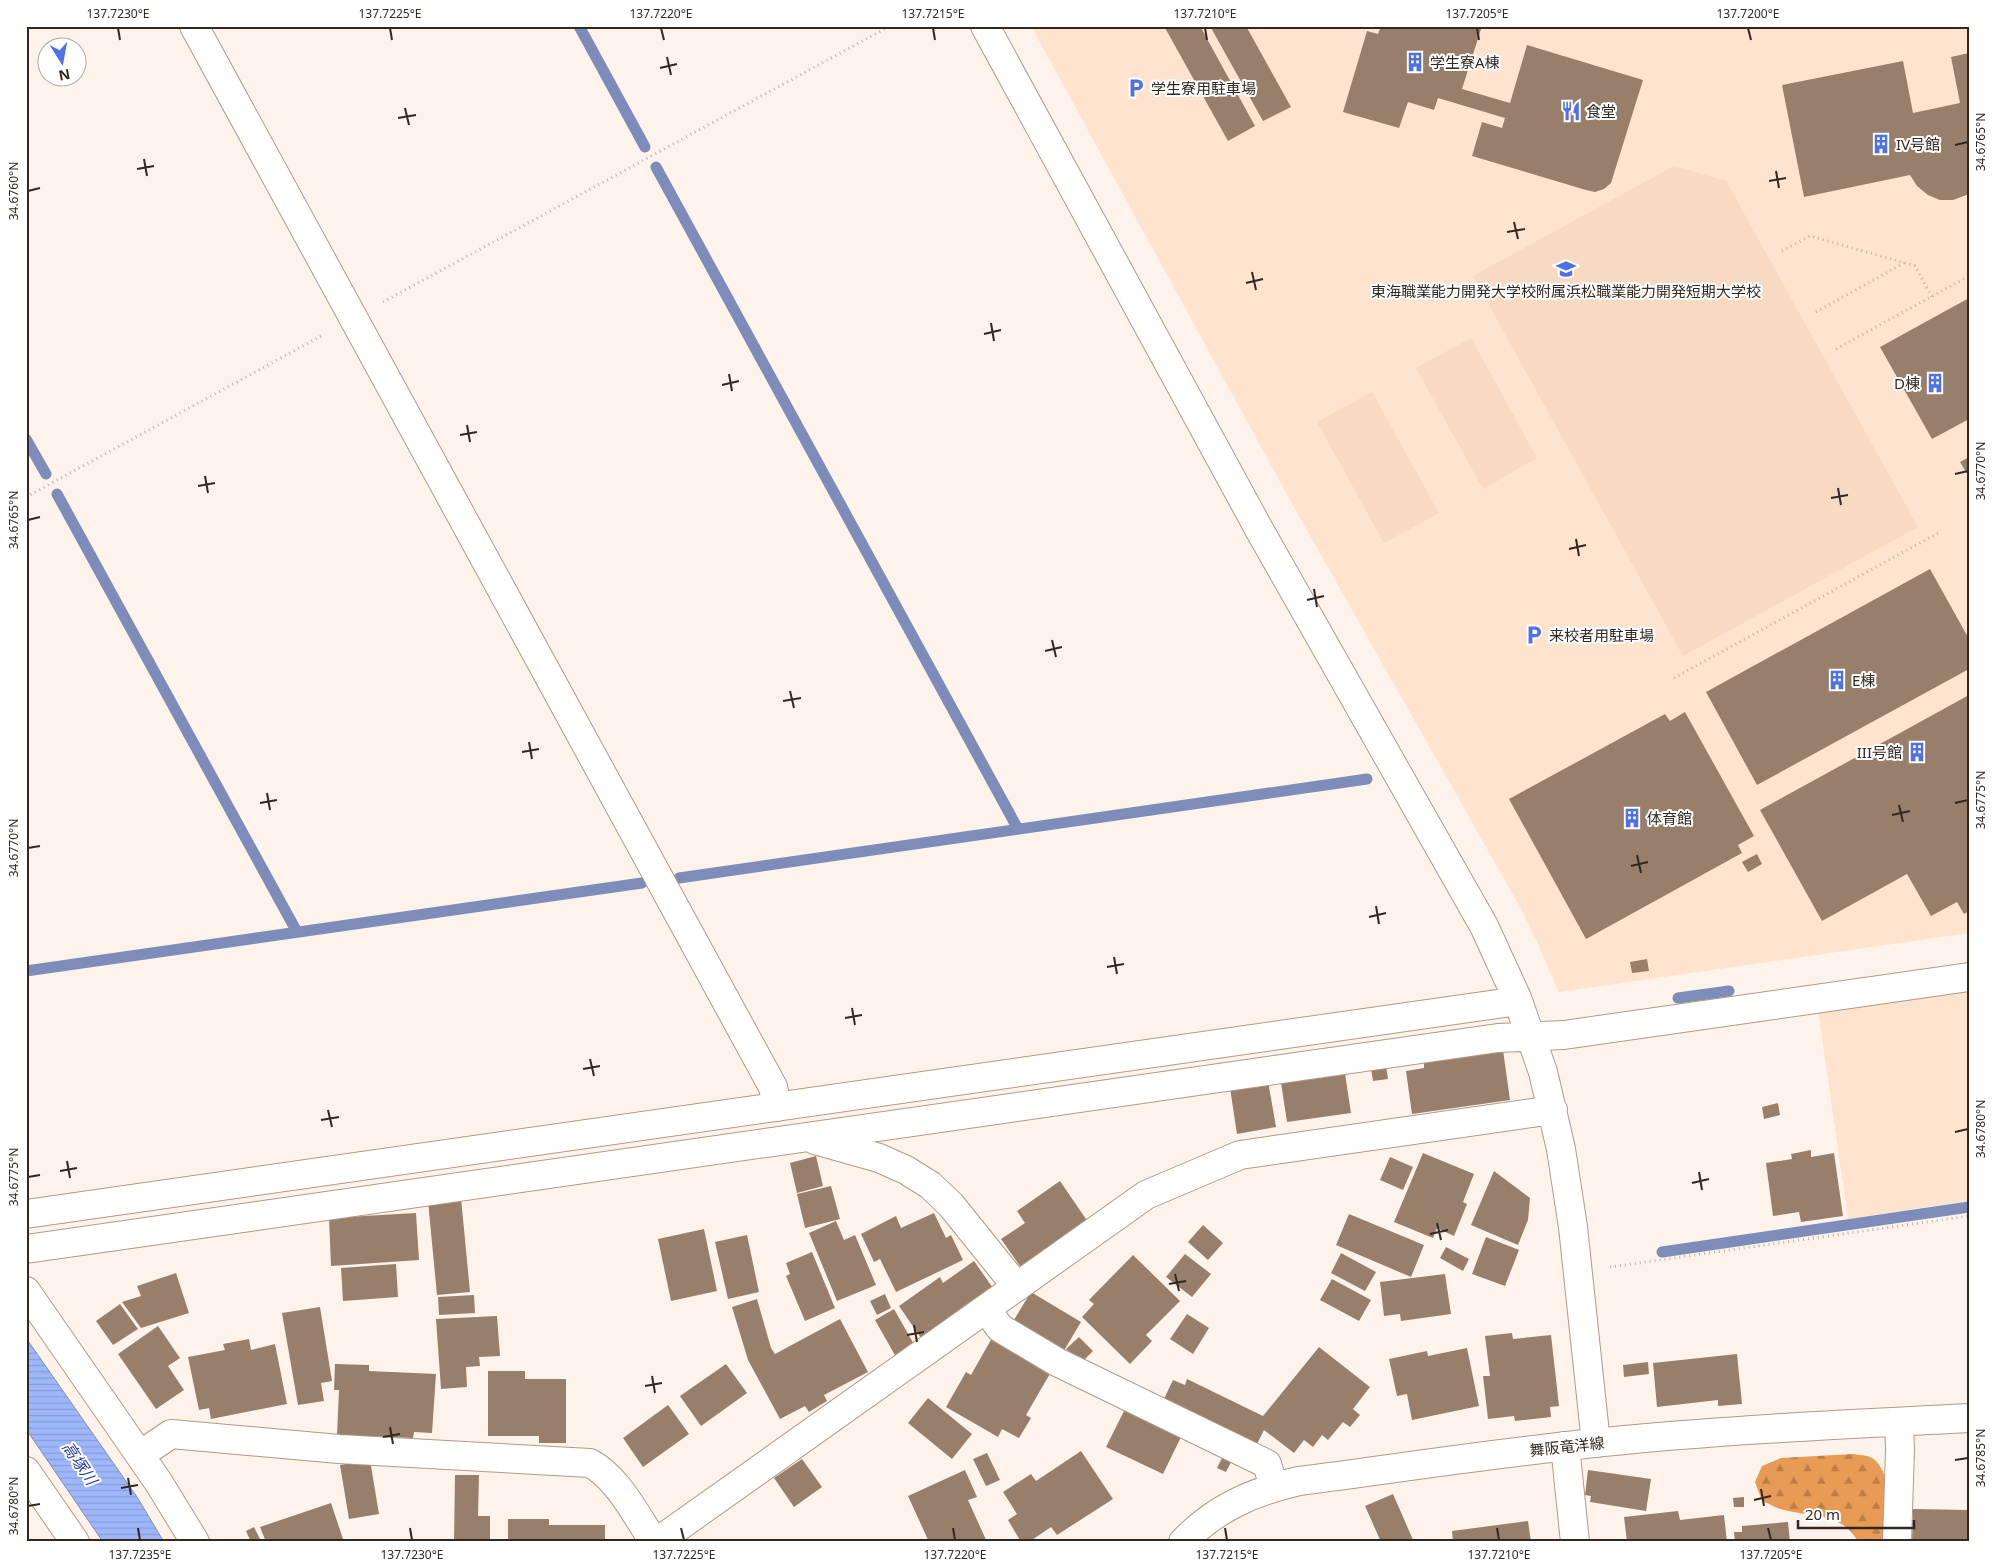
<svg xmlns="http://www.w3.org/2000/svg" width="1995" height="1568" font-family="'Noto Sans','Noto Sans JP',sans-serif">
	<defs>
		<pattern id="forest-firs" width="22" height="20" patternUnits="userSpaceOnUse" patternTransform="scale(1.25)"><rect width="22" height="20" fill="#e89b55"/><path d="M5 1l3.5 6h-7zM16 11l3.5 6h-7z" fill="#bd7e46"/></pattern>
		<pattern id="water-rules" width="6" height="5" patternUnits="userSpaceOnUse" patternTransform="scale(1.25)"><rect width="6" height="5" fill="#9eb7fa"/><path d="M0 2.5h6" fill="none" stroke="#899dd6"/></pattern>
	</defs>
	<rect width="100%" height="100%" fill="#fef3ea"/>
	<path fill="#fee3ce" d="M1031 26H1969V933L1559 992 1538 944 1520 907 1296 511Z
		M1969 989V1201L1848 1219 1818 1010Z"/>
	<path fill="#f8d9c1" d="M1674 166 1726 181 1918 527 1683 656 1473 276Z
		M1471 338 1537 458 1483 489 1416 368Z
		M1372 392 1439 513 1384 543 1317 422Z"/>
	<path fill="url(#forest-firs)" d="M1853 1454C1858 1455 1868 1455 1872 1458 1895 1473 1887 1519 1886 1542H1858C1843 1512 1808 1517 1780 1509 1774 1507 1768 1503 1762 1501L1755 1482 1762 1466 1781 1458Z"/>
	<path fill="url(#water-rules)" stroke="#7e8cb9" d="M26 1338 137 1497 164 1542H103L26 1429Z"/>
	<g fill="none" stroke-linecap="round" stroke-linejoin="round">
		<path stroke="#7e8cb9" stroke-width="11" d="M579 26 645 147
			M656 167 1018 829
			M26 439 46 474
			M57 494 297 932
			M679 878 1367 779
			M26 971 642 883
			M1678 998 1729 991
			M1662 1252 1969 1207"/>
	</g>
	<path fill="#987f6b" d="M1164 26H1200L1255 126 1228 141Z
		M1210 26H1246L1291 107 1263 121Z
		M1381 26H1482L1462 89 1510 103 1527 45 1643 80 1611 183 1604 189 1595 192 1586 190 1472 156 1482 122 1502 128 1505 118 1438 98 1434 110 1408 102 1399 128 1343 112 1367 31 1378 34Z
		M1969 53V194L1953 200H1940L1928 195 1917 186 1910 175 1804 197 1782 85 1903 61 1913 113 1960 103 1951 57Z
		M1969 298V419L1932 439 1880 347Z
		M1969 457V477L1960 462Z
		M1930 569 1969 639V669L1757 785 1706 692Z
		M1969 695V911L1964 914 1957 902 1931 916 1907 874 1822 921 1760 810Z
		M1685 712 1754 836 1738 845 1742 853 1586 939 1509 799 1665 714 1670 721Z
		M1757 854 1762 864 1748 872 1742 862Z
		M1647 959 1649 971 1632 973 1630 962Z
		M1503 1050 1510 1100 1412 1114 1406 1071 1424 1068V1061Z
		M1386 1066 1388 1079 1373 1081 1371 1068Z
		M1344 1067 1351 1113 1287 1122 1280 1076Z
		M1268 1081 1276 1127 1237 1134 1230 1088Z
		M1778 1103 1780 1115 1764 1119 1762 1107Z
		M1811 1150V1157L1834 1153 1843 1216 1801 1222 1799 1212 1773 1216 1766 1163 1792 1159 1791 1154Z
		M1423 1153 1474 1174 1463 1202 1467 1204 1454 1236 1437 1228 1433 1238 1394 1222Z
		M816 1156 823 1186 797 1193 790 1163Z
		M1390 1157 1413 1167 1403 1190 1380 1180Z
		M1494 1171 1530 1198 1528 1220 1518 1245 1471 1225Z
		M1060 1181 1088 1222 1022 1269 1001 1239 1025 1223 1017 1211Z
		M831 1186 840 1219 805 1228 797 1194Z
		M461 1198 470 1292 437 1295 428 1201Z
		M416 1213 419 1260 331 1266 329 1218Z
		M934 1213 946 1238 951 1235 963 1260 896 1292 880 1259 874 1262 861 1234 896 1216 901 1228Z
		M1349 1214 1424 1245 1411 1277 1336 1245Z
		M836 1221 844 1240 855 1235 876 1285 837 1301 809 1233Z
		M1203 1225 1223 1243 1208 1260 1188 1242Z
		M704 1229 717 1291 671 1301 658 1239Z
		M747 1235 759 1292 728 1299 715 1242Z
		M1486 1237 1519 1250 1505 1286 1472 1274Z
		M1446 1247 1469 1259 1463 1271 1440 1258Z
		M812 1252 835 1308 805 1321 786 1276 790 1274 786 1263Z
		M1341 1253 1376 1272 1365 1291 1331 1273Z
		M1185 1254 1211 1274 1192 1297 1166 1277Z
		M1133 1255 1180 1301 1146 1335 1152 1341 1130 1364 1082 1317 1094 1304 1089 1300Z
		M974 1261 995 1291 923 1341 899 1306 940 1277 943 1283Z
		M396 1264 398 1297 343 1301 341 1268Z
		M176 1273 189 1313 141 1328 122 1302 141 1296 137 1286Z
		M1445 1274 1451 1314 1401 1321 1400 1314 1384 1316 1380 1282Z
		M1332 1279 1371 1300 1359 1321 1320 1300Z
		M1031 1292 1081 1322 1062 1354 1012 1323Z
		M885 1294 891 1308 877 1315 870 1301Z
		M474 1295 475 1313 439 1315 438 1297Z
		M757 1299 771 1348 775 1354 840 1319 868 1372 824 1395 827 1401 809 1412 805 1406 780 1419 748 1360 732 1307Z
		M120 1304 138 1329 113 1345 96 1321Z
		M320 1307 332 1381 321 1383 324 1401 298 1405 282 1313Z
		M894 1309 915 1346 896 1357 875 1320Z
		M1187 1314 1209 1328 1193 1354 1170 1339Z
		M497 1316 500 1356 479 1357 480 1366 466 1367 467 1387 441 1389 436 1319Z
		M158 1326 180 1358 168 1366 184 1390 156 1409 118 1354Z
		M1512 1333 1513 1339 1551 1335 1559 1406 1550 1407 1551 1417 1515 1421 1514 1416 1488 1419 1483 1376H1490L1485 1336Z
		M1079 1337 1093 1351 1081 1363 1066 1349Z
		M992 1338 1051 1372 1026 1415 1031 1418 1019 1438 1002 1429 998 1437 946 1407 966 1372 971 1375Z
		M249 1339 251 1350 275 1344 287 1404 211 1419 209 1408 199 1410 188 1357 225 1350 223 1344Z
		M1319 1347 1370 1387 1353 1409 1360 1415 1350 1427 1343 1422 1328 1440 1322 1435 1313 1447 1304 1440 1294 1453 1264 1430 1256 1446 1163 1401 1173 1380 1185 1385 1187 1379 1263 1416Z
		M1467 1348 1479 1406 1412 1420 1407 1394 1397 1396 1389 1359 1427 1351 1428 1356Z
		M1737 1354 1742 1404 1718 1406V1400L1657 1407 1653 1363Z
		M1648 1362 1649 1374 1624 1377 1623 1365Z
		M335 1364 369 1365V1371L436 1374 432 1433 414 1432 413 1438 337 1435 339 1390H334Z
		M726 1364 747 1393 701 1426 680 1396Z
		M488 1371H525V1379H566V1443H539V1436H488Z
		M928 1398 972 1434 952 1459 908 1423Z
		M668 1405 689 1434 643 1467 623 1438Z
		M1125 1409 1181 1437 1163 1474 1106 1447Z
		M1081 1451 1113 1499 1057 1535 1051 1527 1029 1542H1021L1008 1520 1017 1514 1003 1492 1031 1474 1036 1481Z
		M987 1453 1000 1480 986 1486 973 1459Z
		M1223 1456 1232 1460 1226 1472 1217 1468Z
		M802 1459 822 1487 794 1507 774 1478Z
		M370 1460 379 1514 349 1519 340 1465Z
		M965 1470 977 1497 968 1500 987 1542H929L908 1496Z
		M1588 1470 1651 1479 1646 1511 1590 1502 1591 1496 1585 1495Z
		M455 1475H479L478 1516H490V1542H454Z
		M1393 1494 1414 1542H1381L1365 1506Z
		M1744 1497V1507H1734L1733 1498Z
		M331 1503 344 1542H266L260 1527Z
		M1913 1509 1969 1510 1968 1542H1912Z
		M1678 1511 1680 1520 1724 1515 1727 1542H1627L1624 1517Z
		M508 1519H549V1525H605V1542H508Z
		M1528 1521 1531 1542H1453L1452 1531Z
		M1788 1522 1790 1542H1735L1734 1532H1742V1526Z
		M254 1527 260 1539 251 1542 246 1531Z"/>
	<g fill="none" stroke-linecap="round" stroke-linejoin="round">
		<defs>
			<path id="minor" d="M194 26 773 1087 777 1107
				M985 26 1260 531 1484 926 1517 998 1543 1072 1561 1149 1573 1227 1596 1443
				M815 1140 879 1158 906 1170 930 1185 951 1205 1017 1287
				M26 1214 1518 1001
				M26 1249 1498 1038 1564 1035 1969 977
				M26 1291 159 1483 195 1542
				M986 1309 1000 1328 1057 1362 1267 1464 1274 1487
				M1565 1446 1575 1542
				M140 1455 171 1434 339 1449 590 1463C618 1478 636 1515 654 1542
				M26 1471 75 1542
				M657 1542 1146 1195 1240 1155 1553 1110
				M1897 1542 1900 1450 1899 1422"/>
			<path id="major" d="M1183 1542C1215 1508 1255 1491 1299 1481 1408 1467 1516 1450 1625 1440 1739 1429 1854 1424 1969 1418"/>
		</defs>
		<use href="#minor" stroke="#b29984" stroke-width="30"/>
		<use href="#major" stroke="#b29984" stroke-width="30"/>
		<path stroke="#bcb1a8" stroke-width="3" stroke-dasharray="1 4" stroke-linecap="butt" d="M1782 251 1810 236 1905 263 1915 266 1932 297
			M383 302 890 26
			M1816 312 1904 263
			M1836 349 1969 276
			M26 497 323 335
			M1674 678 1938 533
			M1610 1267 1969 1216"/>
		<use href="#minor" stroke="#fff" stroke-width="28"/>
		<use href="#major" stroke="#fff" stroke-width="28"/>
	</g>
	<path fill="none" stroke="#322820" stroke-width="2" d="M118 28 120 40M390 28 392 40M661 28 664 40M933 28 935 40M1205 28 1207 40M1477 28 1479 40M1748 28 1751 40M667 57 671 75M660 68 677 64M405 108 409 125M398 118 416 115M1955 145 1968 142M144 159 147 176M137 169 154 166M1776 171 1779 188M1769 181 1786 178M28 191 40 188M1514 222 1518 239M1507 232 1525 229M1252 272 1256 290M1246 283 1263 279M991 323 994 341M984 334 1001 330M729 374 732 391M722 385 739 381M467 425 470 442M460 435 477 432M1955 474 1968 471M205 476 208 493M198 486 215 483M1838 488 1841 505M1831 498 1848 495M28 520 40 517M1576 539 1579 556M1569 549 1586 545M1314 589 1317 607M1307 600 1324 596M1052 640 1056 657M1045 651 1062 647M790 691 794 708M783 701 801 698M529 742 532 759M522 752 539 749M267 793 270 810M260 803 277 800M1955 803 1968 800M1899 805 1903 822M1892 815 1910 811M28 848 40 846M1637 855 1641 873M1631 866 1648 862M1376 906 1379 924M1369 917 1386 913M1114 957 1117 974M1107 967 1124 964M852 1008 855 1025M845 1018 862 1015M590 1059 594 1076M583 1069 600 1066M328 1110 332 1127M321 1120 339 1117M1955 1132 1968 1129M67 1161 70 1178M60 1171 77 1168M1699 1172 1702 1190M28 1177 40 1175M1692 1183 1709 1179M1437 1223 1441 1240M1430 1234 1448 1230M1175 1274 1179 1291M1169 1284 1186 1281M914 1325 917 1342M907 1335 924 1332M652 1376 655 1393M645 1386 662 1383M390 1427 393 1444M383 1437 400 1434M1955 1460 1968 1458M128 1478 131 1495M121 1488 138 1485M1761 1489 1764 1506M1754 1500 1771 1496M28 1506 40 1504M138 1528 140 1540M410 1528 412 1540M681 1528 684 1540M953 1528 955 1540M1225 1528 1227 1540M1497 1528 1499 1540M1768 1528 1771 1540"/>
	<defs>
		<symbol id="building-bare" viewBox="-9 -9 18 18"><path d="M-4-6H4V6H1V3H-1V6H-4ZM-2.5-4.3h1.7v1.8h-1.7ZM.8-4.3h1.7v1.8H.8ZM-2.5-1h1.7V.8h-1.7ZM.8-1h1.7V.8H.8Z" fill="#5071e5" stroke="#fff" stroke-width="2.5" paint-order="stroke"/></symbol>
		<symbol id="parking-bare" viewBox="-9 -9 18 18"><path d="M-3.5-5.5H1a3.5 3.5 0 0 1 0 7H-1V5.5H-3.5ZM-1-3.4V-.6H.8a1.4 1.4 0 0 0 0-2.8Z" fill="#5071e5" stroke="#fff" stroke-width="2.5" paint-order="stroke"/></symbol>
		<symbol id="restaurant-bare" viewBox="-9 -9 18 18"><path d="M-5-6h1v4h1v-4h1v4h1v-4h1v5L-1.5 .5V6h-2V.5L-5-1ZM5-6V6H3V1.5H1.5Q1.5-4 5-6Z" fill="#5071e5" stroke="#fff" stroke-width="2.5" paint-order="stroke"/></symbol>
		<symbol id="university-bare" viewBox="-9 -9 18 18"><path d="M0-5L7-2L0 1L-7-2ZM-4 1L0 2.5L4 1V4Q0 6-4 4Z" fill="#5071e5" stroke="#fff" stroke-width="2.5" paint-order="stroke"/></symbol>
	</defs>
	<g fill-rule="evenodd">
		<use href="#building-bare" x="1401" y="48" width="28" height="28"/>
		<use href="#parking-bare" x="1122" y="74" width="28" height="28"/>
		<use href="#restaurant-bare" x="1557" y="97" width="28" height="28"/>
		<use href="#building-bare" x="1867" y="130" width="28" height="28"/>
		<use href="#university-bare" x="1552" y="255" width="28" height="28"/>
		<use href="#building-bare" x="1921" y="369" width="28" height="28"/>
		<use href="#parking-bare" x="1520" y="621" width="28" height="28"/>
		<use href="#building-bare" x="1823" y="666" width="28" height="28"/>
		<use href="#building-bare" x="1903" y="738" width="28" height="28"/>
		<use href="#building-bare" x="1618" y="804" width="28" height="28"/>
	</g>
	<g text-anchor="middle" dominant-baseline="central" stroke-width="4" stroke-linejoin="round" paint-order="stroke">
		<g font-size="15" fill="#322820" stroke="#fff" text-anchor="start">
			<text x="1430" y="62">学生寮A棟</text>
			<text x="1151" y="88">学生寮用駐車場</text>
			<text x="1586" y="111">食堂</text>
			<text x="1896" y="144">IV号館</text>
			<text x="1566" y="291" text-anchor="middle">東海職業能力開発大学校附属浜松職業能力開発短期大学校</text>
			<text x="1920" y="383" text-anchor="end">D棟</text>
			<text x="1549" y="635">来校者用駐車場</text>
			<text x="1852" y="680">E棟</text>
			<text x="1902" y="752" text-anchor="end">III号館</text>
			<text x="1647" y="818">体育館</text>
		</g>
		<g font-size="15" fill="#322820" stroke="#fff">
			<text transform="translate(1567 1446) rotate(-6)">舞阪竜洋線</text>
		</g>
		<g font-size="16" font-style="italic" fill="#283e9d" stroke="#fff">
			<text transform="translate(80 1463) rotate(56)">高塚川</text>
		</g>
	</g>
	<rect width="1995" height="1568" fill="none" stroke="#ffffff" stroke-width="55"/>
	<g transform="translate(62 62) rotate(169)"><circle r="24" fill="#ffffff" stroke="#ada9a6"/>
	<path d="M0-4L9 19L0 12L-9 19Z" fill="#5071e5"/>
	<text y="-8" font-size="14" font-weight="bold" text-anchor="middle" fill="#322820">N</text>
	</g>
	<path d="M1798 1520v8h116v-8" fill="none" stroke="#322820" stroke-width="2.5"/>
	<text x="1805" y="1520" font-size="15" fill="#322820" stroke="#ffffff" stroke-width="4" paint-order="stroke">20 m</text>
	<rect x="28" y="28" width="1940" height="1512" fill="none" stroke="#322820" stroke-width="2"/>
	<g font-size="12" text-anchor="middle" fill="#322820">
		<text x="118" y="18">137.7230°E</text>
		<text x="390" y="18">137.7225°E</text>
		<text x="661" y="18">137.7220°E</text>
		<text x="933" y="18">137.7215°E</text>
		<text x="1205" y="18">137.7210°E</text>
		<text x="1477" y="18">137.7205°E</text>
		<text x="1748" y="18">137.7200°E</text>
		<text transform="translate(1981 142) rotate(-90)" y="4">34.6765°N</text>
		<text transform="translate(14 191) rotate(-90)" y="4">34.6760°N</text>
		<text transform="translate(1981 471) rotate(-90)" y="4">34.6770°N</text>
		<text transform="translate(14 520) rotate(-90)" y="4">34.6765°N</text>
		<text transform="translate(1981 800) rotate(-90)" y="4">34.6775°N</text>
		<text transform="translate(14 848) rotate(-90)" y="4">34.6770°N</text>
		<text transform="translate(1981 1129) rotate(-90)" y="4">34.6780°N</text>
		<text transform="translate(14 1177) rotate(-90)" y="4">34.6775°N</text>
		<text transform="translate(1981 1458) rotate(-90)" y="4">34.6785°N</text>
		<text transform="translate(14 1506) rotate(-90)" y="4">34.6780°N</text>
		<text x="140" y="1559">137.7235°E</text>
		<text x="412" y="1559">137.7230°E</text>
		<text x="684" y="1559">137.7225°E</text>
		<text x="955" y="1559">137.7220°E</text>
		<text x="1227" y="1559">137.7215°E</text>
		<text x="1499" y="1559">137.7210°E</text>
		<text x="1771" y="1559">137.7205°E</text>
	</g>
</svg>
